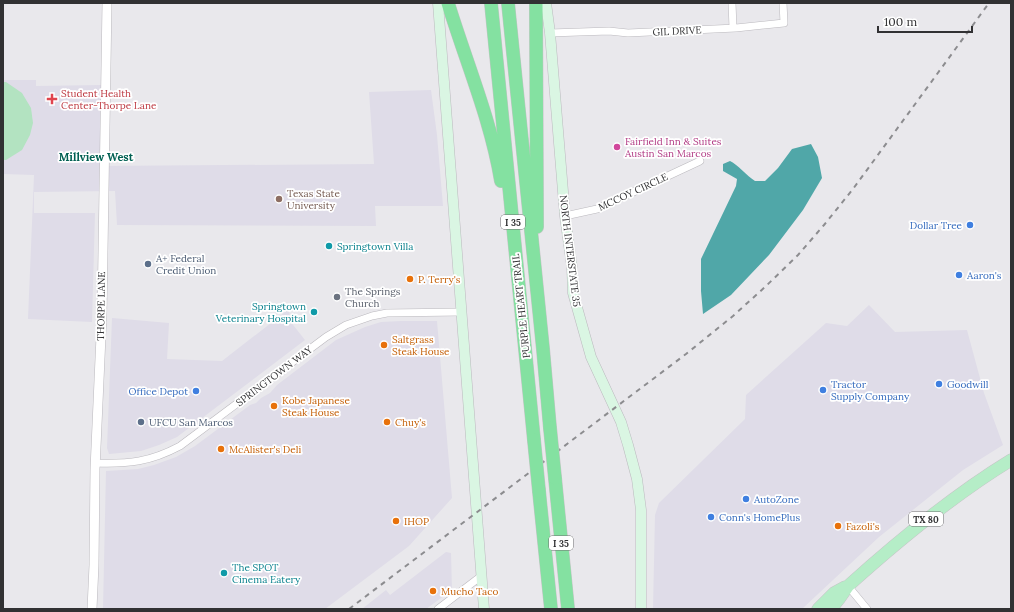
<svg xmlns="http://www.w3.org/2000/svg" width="1014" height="612" font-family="Lora,serif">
	<rect width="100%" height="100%" fill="#e9e8ec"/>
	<path fill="#dfdce8" d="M3 80H36V86L101 85 100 166 374 164 369 92 431 90 437 135 443 206H375L376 226 117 225 115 191 34 192V213H95L92 322 28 319 34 175 3 174Z
		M869 305 895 332 967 330 984 393 1003 445 963 470 879 537 802 609H653L655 515 659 503 745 419 746 395 826 323 847 326Z
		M289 309 290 321 305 340 177 437 159 445 141 451 109 454 107 448 112 318 169 323 167 359 222 361Z
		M401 321H437L452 498 409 546 325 609H103L106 471 138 469 154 465 176 457 195 446 250 405 256 403 261 398 270 393 277 385 336 340 365 327 381 322Z
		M446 552 451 553 452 590 426 609H362L386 590 390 595Z"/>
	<path fill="#b3e3c1" d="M3 82H6L22 93 31 108 33 123 30 135 22 150 6 160H3Z"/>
	<path fill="#50a7a8" d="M811 144 818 157 822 178 803 210 769 255 731 295 703 314 701 291V259L736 186 737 179 723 171V164L730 161C737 164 747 176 755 181H765L778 168 792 149Z"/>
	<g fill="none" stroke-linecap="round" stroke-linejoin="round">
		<defs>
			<path id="minor" d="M732 3 733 28
				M550 33 609 31 628 33 736 28 784 23 783 3
				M565 216 597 209 700 161
				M96 463C129 464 150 462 180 446L326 337 346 325 372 316 387 313 461 312
				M848 586 867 609
				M438 609 480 577"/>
			<path id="tertiary" d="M92 609 94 565 95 469 102 314 107 3"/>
			<path id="secondary" d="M438 3 484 609
				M546 3 550 33 565 216 572 267 573 293 591 357 621 422 628 445 637 479 641 510V609"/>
			<path id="primary" d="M818 609 834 593 845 587
				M831 609 839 599 848 586C899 540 952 496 1011 460"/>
			<path id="motorway" d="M448 3C466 62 491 120 501 181
				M491 3 534 440
				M508 3 543 349 550 428
				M536 3 537 227
				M555 478 568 609
				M539 491 551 609"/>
		</defs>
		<use href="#minor" stroke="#bbb9be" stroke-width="8"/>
		<use href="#tertiary" stroke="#bbb9be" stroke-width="10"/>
		<use href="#secondary" stroke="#bbb9be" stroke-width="11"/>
		<use href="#primary" stroke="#c5c5c6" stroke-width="13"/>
		<use href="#motorway" stroke="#c5c5c6" stroke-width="14"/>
		<use href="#minor" stroke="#fff" stroke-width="7"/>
		<use href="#tertiary" stroke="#fff" stroke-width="9"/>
		<use href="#secondary" stroke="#daf6e3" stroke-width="10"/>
		<use href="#primary" stroke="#b5edc7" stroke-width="12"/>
		<use href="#motorway" stroke="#84e1a1" stroke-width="13"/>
		<path stroke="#8c8c8f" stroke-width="2" stroke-dasharray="5 5" stroke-linecap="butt" d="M349 609 686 354 733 316 765 287 798 255 824 225 853 189 989 3"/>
		<defs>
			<path id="motorway-bridge" d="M550 428 555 478
				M534 440 539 491"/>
		</defs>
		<use href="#motorway-bridge" stroke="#c5c5c6" stroke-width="14" stroke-linecap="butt"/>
		<use href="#motorway-bridge" stroke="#84e1a1" stroke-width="13"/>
	</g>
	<path fill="#e0444e" stroke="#fff" stroke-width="1.5" d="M50 93h4v4h4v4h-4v4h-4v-4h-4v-4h4z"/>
	<circle fill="#d1479c" stroke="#fff" stroke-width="1.5" cx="617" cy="147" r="4"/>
	<circle fill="#8d6e63" stroke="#fff" stroke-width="1.5" cx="279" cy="199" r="4"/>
	<g fill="#3f7fe0" stroke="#fff" stroke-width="1.5">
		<circle cx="970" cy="225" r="4"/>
		<circle cx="959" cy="275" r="4"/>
		<circle cx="939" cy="384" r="4"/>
		<circle cx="823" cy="390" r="4"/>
		<circle cx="196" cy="391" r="4"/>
		<circle cx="746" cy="499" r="4"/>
		<circle cx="711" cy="517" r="4"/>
	</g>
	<g fill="#0f9aa8" stroke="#fff" stroke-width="1.5">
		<circle cx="329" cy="246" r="4"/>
		<circle cx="314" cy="312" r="4"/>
		<circle cx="224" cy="573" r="4"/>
	</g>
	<g fill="#5c6f8a" stroke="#fff" stroke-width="1.5">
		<circle cx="148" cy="264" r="4"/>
		<circle cx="141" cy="422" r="4"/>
	</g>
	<g fill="#e8710a" stroke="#fff" stroke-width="1.5">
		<circle cx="410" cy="279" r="4"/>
		<circle cx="384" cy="345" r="4"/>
		<circle cx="274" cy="406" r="4"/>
		<circle cx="387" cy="422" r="4"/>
		<circle cx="221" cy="449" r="4"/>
		<circle cx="396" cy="521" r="4"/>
		<circle cx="838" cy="526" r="4"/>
		<circle cx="433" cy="591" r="4"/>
	</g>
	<circle fill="#6b7280" stroke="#fff" stroke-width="1.5" cx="337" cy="297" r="4"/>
	<g text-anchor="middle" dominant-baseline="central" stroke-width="3.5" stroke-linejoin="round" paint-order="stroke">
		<g fill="#fff" stroke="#6f6f70" stroke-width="1">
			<rect x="501" y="215" width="24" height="14" rx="3"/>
			<rect x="909" y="512" width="34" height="14" rx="3"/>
			<rect x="549" y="536" width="24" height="14" rx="3"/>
		</g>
		<g font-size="9" font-weight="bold" fill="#313133">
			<text x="513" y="222">I 35</text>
			<text x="926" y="519">TX 80</text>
			<text x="561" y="543">I 35</text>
		</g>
		<g font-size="10" fill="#313133" stroke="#fff">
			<text transform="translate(677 31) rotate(-3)">GIL DRIVE</text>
			<text transform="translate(633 192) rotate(-25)">MCCOY CIRCLE</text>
			<text transform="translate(570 251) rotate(83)">NORTH INTERSTATE 35</text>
			<text transform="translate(101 306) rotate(-89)">THORPE LANE</text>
			<text transform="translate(521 306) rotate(-96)">PURPLE HEART TRAIL</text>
			<text transform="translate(274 376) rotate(-37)">SPRINGTOWN WAY</text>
		</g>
		<g font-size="10" fill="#be3a42" stroke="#fff" text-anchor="start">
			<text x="61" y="93">Student Health<tspan x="61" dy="12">Center-Thorpe Lane</tspan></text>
		</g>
		<g font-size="10" fill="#b23c85" stroke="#fff" text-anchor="start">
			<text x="625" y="141">Fairfield Inn &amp; Suites<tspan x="625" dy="12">Austin San Marcos</tspan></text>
		</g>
		<g font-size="10" fill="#785e54" stroke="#fff" text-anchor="start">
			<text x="287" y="193">Texas State<tspan x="287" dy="12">University</tspan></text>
		</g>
		<g font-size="10" fill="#366cbe" stroke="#fff" text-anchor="start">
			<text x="962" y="225" text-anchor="end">Dollar Tree</text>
			<text x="967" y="275">Aaron's</text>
			<text x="831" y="384">Tractor<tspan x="831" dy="12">Supply Company</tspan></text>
			<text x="947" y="384">Goodwill</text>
			<text x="188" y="391" text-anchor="end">Office Depot</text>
			<text x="754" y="499">AutoZone</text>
			<text x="719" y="517">Conn's HomePlus</text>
		</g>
		<g font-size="10" fill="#0d838f" stroke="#fff" text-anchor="start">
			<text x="337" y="246">Springtown Villa</text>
			<text x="306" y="306" text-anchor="end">Springtown<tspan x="306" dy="12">Veterinary Hospital</tspan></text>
			<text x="232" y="567">The SPOT<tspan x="232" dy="12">Cinema Eatery</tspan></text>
		</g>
		<g font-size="10" fill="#4e5e75" stroke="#fff" text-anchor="start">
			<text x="156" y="258">A+ Federal<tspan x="156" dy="12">Credit Union</tspan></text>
			<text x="149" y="422">UFCU San Marcos</text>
		</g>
		<g font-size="10" fill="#c56008" stroke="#fff" text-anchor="start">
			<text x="418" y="279">P. Terry's</text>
			<text x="392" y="339">Saltgrass<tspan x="392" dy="12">Steak House</tspan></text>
			<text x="282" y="400">Kobe Japanese<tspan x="282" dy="12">Steak House</tspan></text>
			<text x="395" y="422">Chuy's</text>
			<text x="229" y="449">McAlister's Deli</text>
			<text x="404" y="521">IHOP</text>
			<text x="846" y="526">Fazoli's</text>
			<text x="441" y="591">Mucho Taco</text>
		</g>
		<g font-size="10" fill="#5b616d" stroke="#fff" text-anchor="start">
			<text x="345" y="291">The Springs<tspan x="345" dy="12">Church</tspan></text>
		</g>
		<g font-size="11" font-weight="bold" fill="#006052" stroke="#fff">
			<text x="96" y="157">Millview West</text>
		</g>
	</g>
	<rect width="1014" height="612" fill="none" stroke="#313133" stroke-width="8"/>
	<path d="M878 26v6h94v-6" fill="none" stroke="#313133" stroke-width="2"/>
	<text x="884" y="26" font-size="12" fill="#313133" stroke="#ffffff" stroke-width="3" paint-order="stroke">100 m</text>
</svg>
